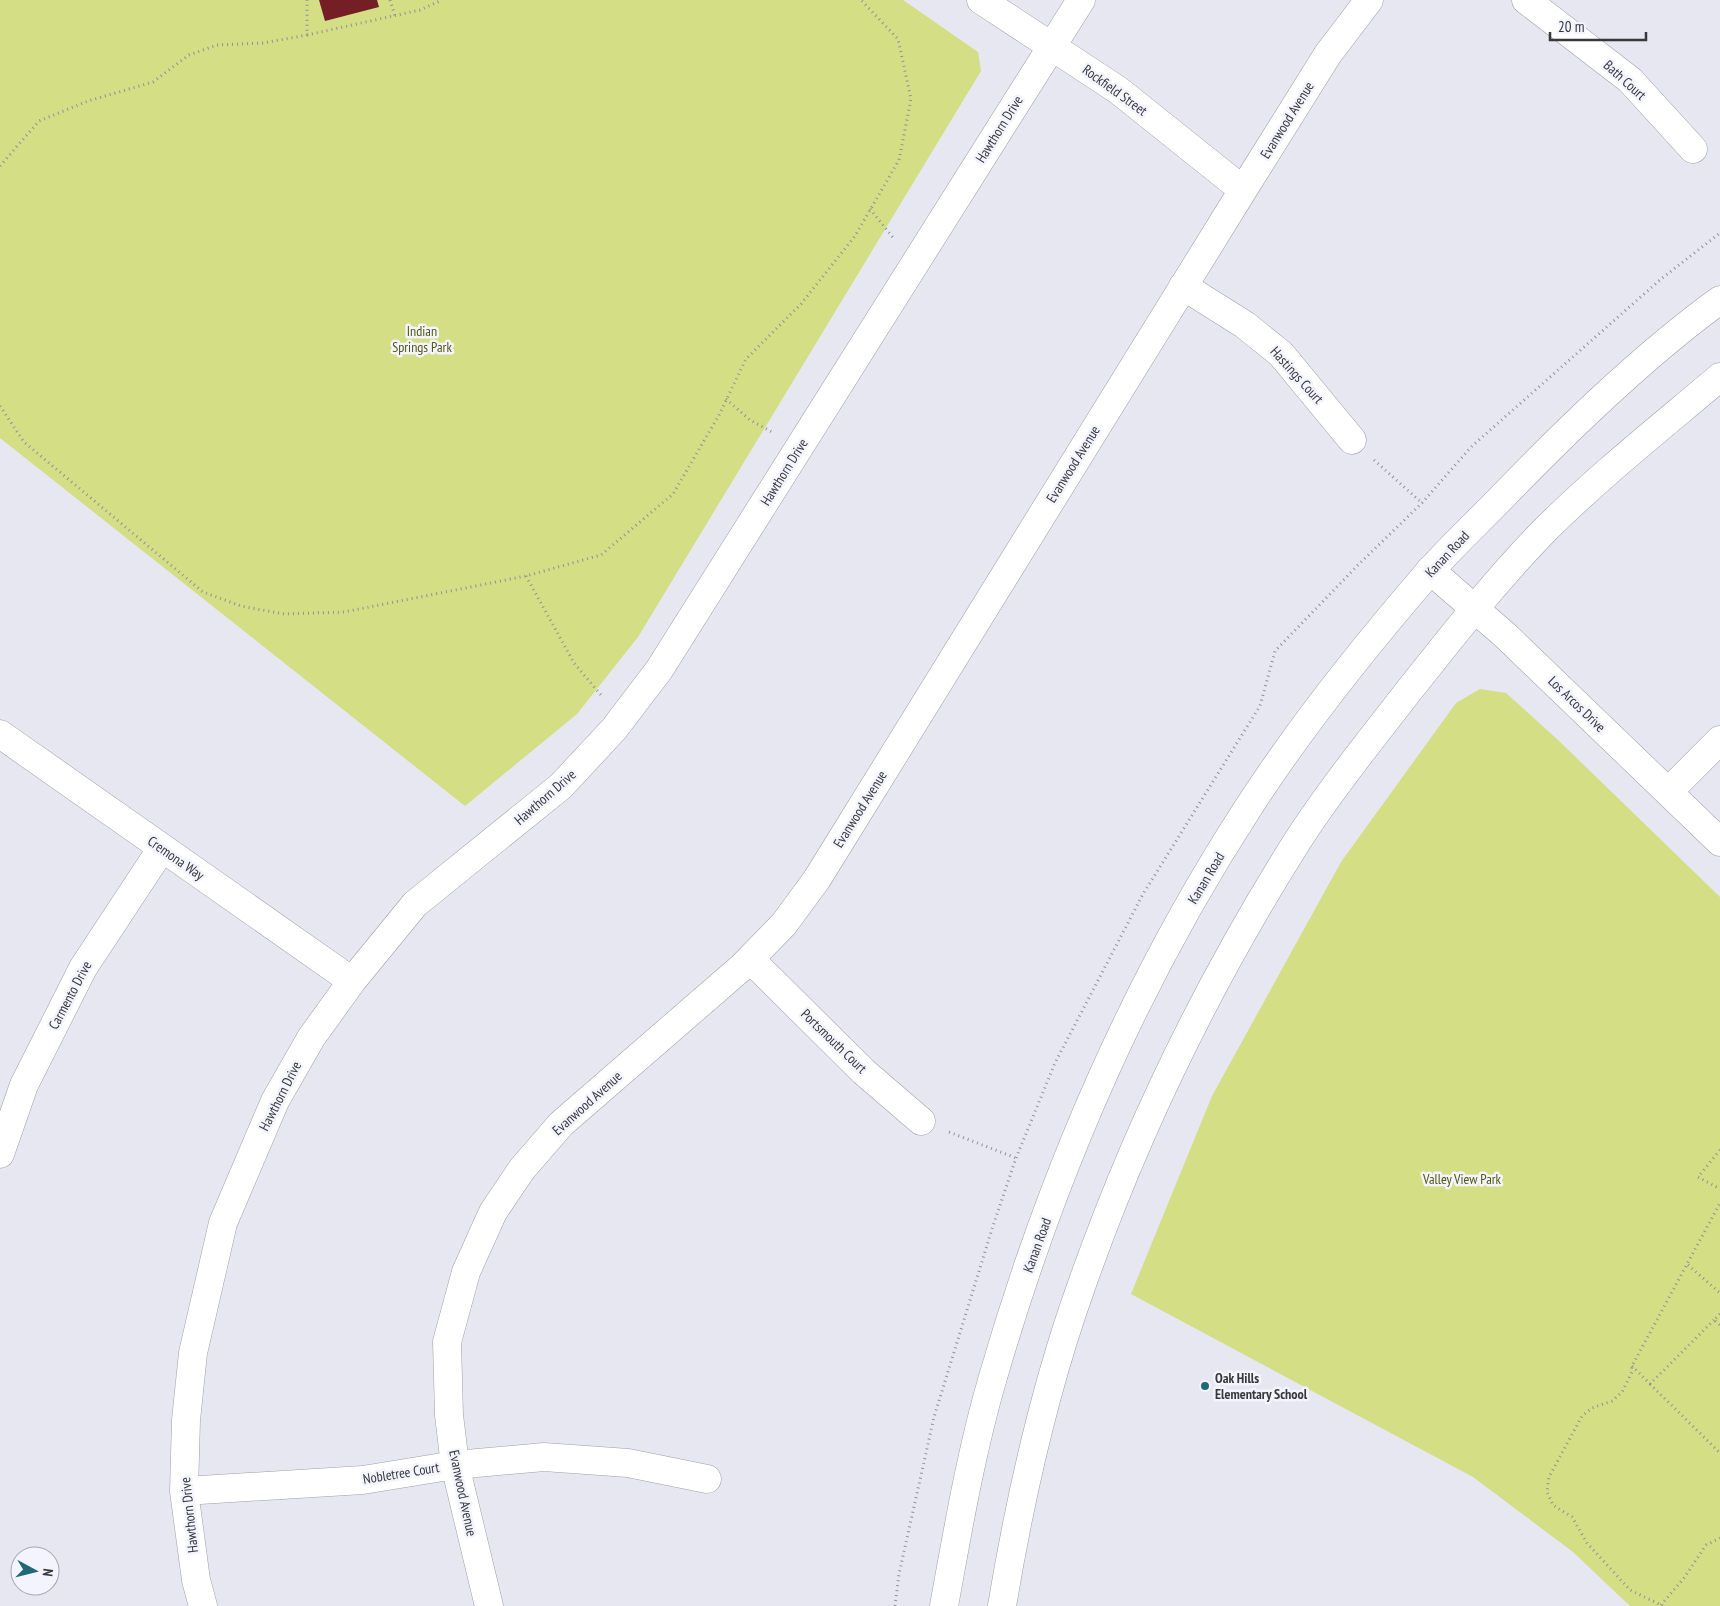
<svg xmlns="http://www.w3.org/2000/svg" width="1720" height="1606" font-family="'PT Sans Narrow',sans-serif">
	<rect width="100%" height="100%" fill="#e7e7f1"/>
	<path fill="#d3de85" d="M0 0H903L978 52 981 71 638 637 577 714 465 806 0 438Z
		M1480 689 1506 693 1557 739 1720 897V1606H1630L1573 1552 1473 1477 1131 1294 1212 1096 1341 862 1456 703Z"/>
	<path fill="#741f26" d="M319 0H377L379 7 325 21Z"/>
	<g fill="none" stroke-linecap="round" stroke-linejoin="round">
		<defs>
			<path id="minor" d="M981 0 1118 90 1243 190
				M1526 0 1630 80 1693 149
				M1183 286 1245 325 1281 354 1352 440
				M1430 570 1506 636 1720 842
				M0 734 352 981
				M1669 791 1720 740
				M750 959 864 1072 921 1121
				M0 1154 24 1085 83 968 162 848
				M184 1491 363 1480 455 1465 544 1457 628 1463 707 1479
				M203 1606 196 1580 184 1491 186 1420 193 1353 223 1223 275 1101 311 1038 352 981 415 904 561 786 614 729 659 670 1081 0
				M489 1606 455 1465 449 1415 447 1342 466 1272 493 1212 522 1169 561 1124 742 967 784 924 817 879 1243 190 1328 54 1369 0"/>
			<path id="major" d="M944 1606C958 1529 971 1452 993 1377 1051 1177 1135 982 1248 808 1301 726 1365 646 1429 572 1453 545 1480 520 1505 494 1570 427 1644 355 1720 300
				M1002 1606C1020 1498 1044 1390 1081 1287 1136 1130 1209 981 1298 840 1331 789 1370 741 1407 693 1451 638 1494 582 1544 531 1599 476 1661 427 1720 377"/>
		</defs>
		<use href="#minor" stroke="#a09fa8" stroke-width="29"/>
		<use href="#major" stroke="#a09fa8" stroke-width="29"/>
		<path stroke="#929198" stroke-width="3" stroke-dasharray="1 4" stroke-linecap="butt" d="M390 0 395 16
			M307 35 420 10 442 0
			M0 166 39 121 88 101 153 82 189 55 217 45 263 43 307 35V0
			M870 209 895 240
			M726 399 750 420 772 432
			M0 406 24 442 203 592 241 606 284 614 344 612 526 576 601 555 673 494 719 415 746 359 801 304 855 236 899 160 911 99 898 39 861 0
			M1374 460 1422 503
			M526 576 574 663 601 695
			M949 1132 1016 1158
			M1720 1150 1698 1177 1720 1189
			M1688 1265 1720 1293
			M1720 1314 1714 1320 1720 1325
			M1632 1366 1650 1384 1714 1320
			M1650 1384 1720 1453
			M1661 1605 1684 1578 1706 1545 1720 1538
			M895 1606 899 1574 934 1417 992 1229 1016 1158 1055 1063 1143 894 1260 706 1275 651 1359 564 1422 503 1471 447 1661 279 1720 233
			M1663 1606 1630 1590 1587 1543 1572 1517 1553 1505 1547 1492 1549 1477 1582 1416 1592 1408 1612 1401 1622 1392 1632 1372V1366L1720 1203"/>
		<use href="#minor" stroke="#fff" stroke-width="28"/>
		<use href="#major" stroke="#fff" stroke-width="28"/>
	</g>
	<circle fill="#216a75" stroke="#f4f4fe" stroke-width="2" cx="1205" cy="1386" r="5"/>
	<g text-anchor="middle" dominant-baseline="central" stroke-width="5" stroke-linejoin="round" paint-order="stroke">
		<g font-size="14" fill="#38373b" stroke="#f4f4fe">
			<text transform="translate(1625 80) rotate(42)">Bath Court</text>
			<text transform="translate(1115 90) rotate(36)">Rockfield Street</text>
			<text transform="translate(1287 120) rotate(-58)">Evanwood Avenue</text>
			<text transform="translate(999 129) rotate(-58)">Hawthorn Drive</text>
			<text transform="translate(1297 375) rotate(48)">Hastings Court</text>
			<text transform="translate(1073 464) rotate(-58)">Evanwood Avenue</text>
			<text transform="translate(784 472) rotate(-58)">Hawthorn Drive</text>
			<text transform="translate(1447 554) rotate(-47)">Kanan Road</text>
			<text transform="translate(1577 704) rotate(44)">Los Arcos Drive</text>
			<text transform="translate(545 797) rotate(-41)">Hawthorn Drive</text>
			<text transform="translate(860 809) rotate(-58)">Evanwood Avenue</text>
			<text transform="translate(176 858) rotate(35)">Cremona Way</text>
			<text transform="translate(1206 878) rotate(-59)">Kanan Road</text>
			<text transform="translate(70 995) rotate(-62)">Carmento Drive</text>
			<text transform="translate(834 1041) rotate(44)">Portsmouth Court</text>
			<text transform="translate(280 1096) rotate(-63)">Hawthorn Drive</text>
			<text transform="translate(587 1103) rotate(-42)">Evanwood Avenue</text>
			<text transform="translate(1037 1245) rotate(-70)">Kanan Road</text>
			<text transform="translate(401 1473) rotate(-9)">Nobletree Court</text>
			<text transform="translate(463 1493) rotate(78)">Evanwood Avenue</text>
			<text transform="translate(189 1515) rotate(-96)">Hawthorn Drive</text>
		</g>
		<g font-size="14" fill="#505610" stroke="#f4f4fe">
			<text x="422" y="331">Indian<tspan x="422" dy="16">Springs Park</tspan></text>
			<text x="1462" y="1179">Valley View Park</text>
		</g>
		<g font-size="14" font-weight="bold" fill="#38373b" stroke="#f4f4fe" text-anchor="start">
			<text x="1215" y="1378">Oak Hills<tspan x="1215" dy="16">Elementary School</tspan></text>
		</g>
	</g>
	<g transform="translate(35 1571) rotate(97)"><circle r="24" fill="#f4f4fe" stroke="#a9a8b0"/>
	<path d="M0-4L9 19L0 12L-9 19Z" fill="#216a75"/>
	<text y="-8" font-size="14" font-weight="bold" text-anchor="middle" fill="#38373b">N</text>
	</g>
	<path d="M1550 32v8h96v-8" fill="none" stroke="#38373b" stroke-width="2.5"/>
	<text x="1558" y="32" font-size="15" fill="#38373b" stroke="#f4f4fe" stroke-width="4" paint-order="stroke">20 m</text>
</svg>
